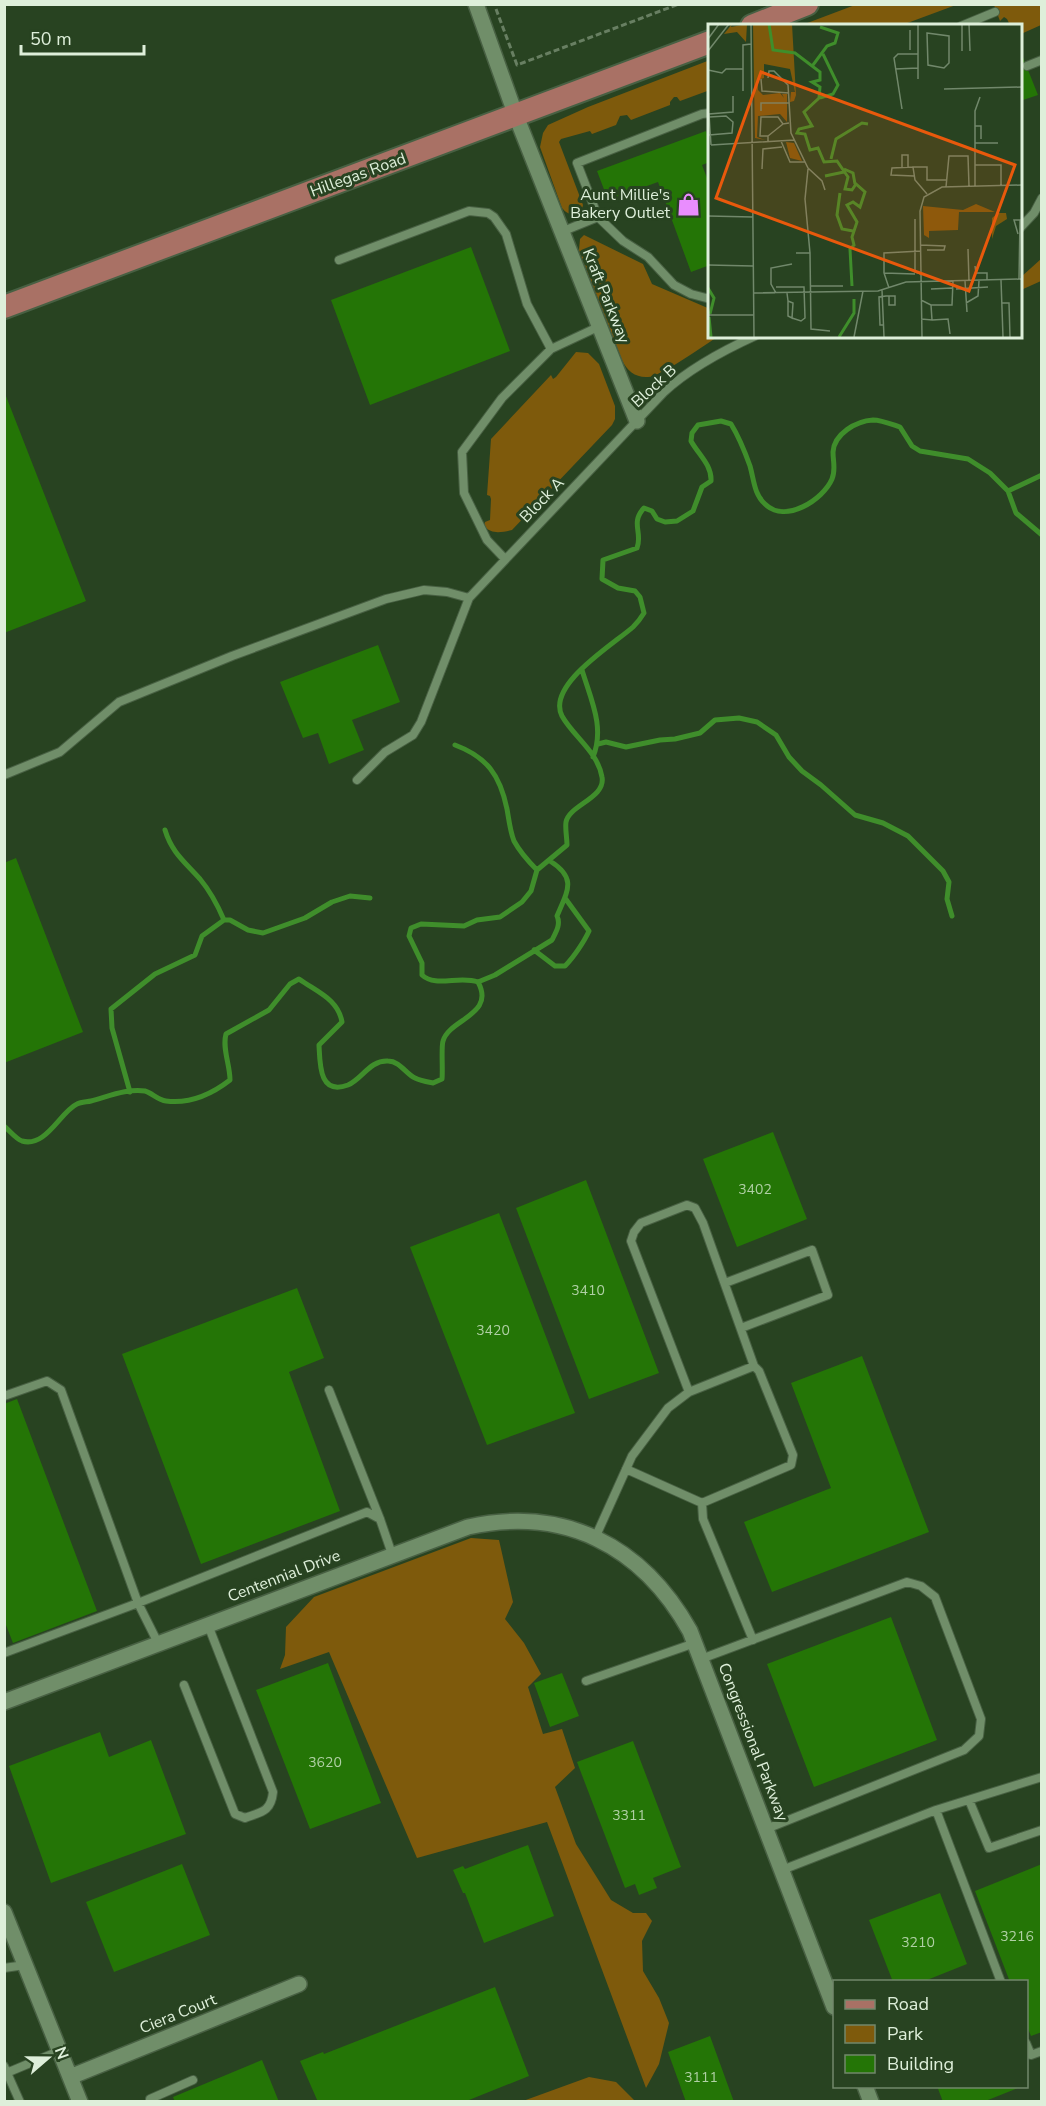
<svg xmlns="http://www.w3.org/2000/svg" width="1046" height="2106" font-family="'Nunito Sans',sans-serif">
	<rect width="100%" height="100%" fill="#284321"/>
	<path fill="#7e5a0c" d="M855 5V4L956 5 902 25H802Z
		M994 5H1041V25L1021 34 1020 26 1010 25 1007 19 1004 17 1000 21Z
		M710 60V90L680 101 677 97H674L670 102V105L631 120 627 115 620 116 616 125 592 134 590 131 561 139 559 142 583 205 581 213C572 215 568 215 562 208L540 147 543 133 548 125 588 107Z
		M584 235 643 264 652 284 710 309V336H719C706 344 660 377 648 377 636 378 627 371 622 360L579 250 580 239Z
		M1041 259V281L1021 290V277Z
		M576 352 588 353 599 364 615 406V419L612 425 512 530C502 532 492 535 484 526L485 522 490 520 491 499 490 496 487 495 491 439 551 375 553 379 556 377Z
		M471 1538 499 1540 513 1602 505 1619 524 1643 541 1674 528 1687 543 1734 562 1729 575 1768 555 1787 576 1844 611 1900 633 1913H646L652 1921 642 1941 643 1971 659 1998 669 2023 659 2064 646 2088 547 1822 417 1858 329 1652 280 1669 285 1655 286 1627 314 1597Z
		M589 2077 616 2082 635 2101H523Z"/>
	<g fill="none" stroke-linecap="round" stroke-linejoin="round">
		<path stroke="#3f8e2b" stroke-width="5" d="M1008 491 1016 513 1042 535
			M582 670C591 700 605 727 593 757
			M598 744 606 742 626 747 660 740 675 739 700 733 715 720 739 718 757 722 776 735 789 757 802 771 821 785 855 815 883 823 908 836 943 871 949 882 947 899 952 916
			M455 745C487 757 500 775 507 809 509 820 510 831 514 841 520 852 528 861 537 870
			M165 830C172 853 185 862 200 879 210 891 218 906 224 920
			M534 950 555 966H565C573 958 584 942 589 931L565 898
			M478 982 495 975 552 940C556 932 561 924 557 916 568 890 577 878 550 861
			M130 1092 112 1028 111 1009 155 974 195 955 202 936 224 920H230L248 930 263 933 305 918 332 902 350 896 370 898
			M4 1126C9 1130 16 1139 22 1141 46 1148 60 1112 77 1104 81 1102 87 1102 91 1101 107 1097 128 1088 145 1091 152 1093 158 1100 166 1101 190 1104 212 1094 230 1080 230 1065 222 1048 226 1034L269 1010 290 984 299 979C317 992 338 999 342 1022L319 1045C320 1064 319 1096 348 1085 362 1079 370 1060 388 1061 400 1061 406 1074 415 1078 421 1081 428 1082 433 1083L442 1079C443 1070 441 1047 443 1041 449 1019 496 1015 478 982 459 975 436 988 422 975V963L409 936 411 928 421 924 464 926 477 920 500 917 522 902 531 891 537 870 567 845C567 838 565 829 566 822 569 805 606 798 602 777 598 752 573 736 562 716 546 685 614 644 633 627 637 623 641 618 644 613L640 597 635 591 618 588 602 579 603 560 637 548C643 533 630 523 644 508L652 511 657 519 665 522 677 521 693 511 702 487 711 481C712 465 698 454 691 441L692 433 698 425 721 421 731 424C739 437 745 452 750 466 754 480 754 494 765 504 785 524 823 500 832 479 836 470 833 462 833 452 834 434 856 421 873 420 881 420 891 424 900 427L912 446 920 451 968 459 990 473 1008 491 1042 475"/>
	</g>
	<path fill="#247506" d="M1020 50 1038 95 1020 101Z
		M706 131 710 143V162L702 165 710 186V265L691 272 658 182 608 200 597 171Z
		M471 247 510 351 370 405 331 300Z
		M4 391 86 601 4 633Z
		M378 645 400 702 352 720 364 750 329 764 318 733 303 738 280 682Z
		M16 858 83 1032 4 1063V863Z
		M773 1132 807 1219 737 1247 703 1159Z
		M586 1180 659 1373 589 1399 516 1208Z
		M499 1213 575 1413 487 1445 410 1247Z
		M297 1288 324 1358 289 1372 340 1511 201 1564 122 1354Z
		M862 1356 929 1532 772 1592 744 1522 831 1488 791 1383Z
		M17 1399 97 1611 13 1643 4 1620V1404Z
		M891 1617 937 1740 814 1787 767 1664Z
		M328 1663 381 1803 310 1829 256 1690Z
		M562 1673 579 1716 550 1727 534 1683Z
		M100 1732 109 1757 151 1740 186 1834 51 1883 9 1766Z
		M633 1741 681 1867 653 1878 657 1888 639 1895 635 1884 625 1888 577 1762Z
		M528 1845 554 1916 484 1943 465 1893H463L453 1870 463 1866 465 1869Z
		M182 1864 210 1935 114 1972 86 1902Z
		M1042 1864V2032L1031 2036 1026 2024V1982H1010L975 1891Z
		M940 1893 967 1964 922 1982H893L869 1920Z
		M495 1987 529 2076 464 2102H318L300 2061 323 2052 324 2054Z
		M710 2036 734 2102H686L668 2052Z
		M262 2060 279 2102H175L173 2097Z
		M937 2086H1017L1018 2088 983 2102H943Z"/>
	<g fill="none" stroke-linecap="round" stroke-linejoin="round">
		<defs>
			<path id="lane" d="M961 26 995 12
				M1027 66 1042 60
				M598 217 623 241 648 257 674 285 691 294 710 299
				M1020 228 1034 213 1042 198
				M561 232 598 217 577 163 702 114 710 113
				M339 260 469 211 488 213 494 217 506 234 527 304 551 349
				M505 559 487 540 464 493 462 452 502 398 551 349 598 327
				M4 775 60 752 119 702 232 656 386 599 424 590 447 592 469 598
				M357 780 385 752 413 735 421 722 469 598 664 392C690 368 722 351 755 336
				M725 1283 812 1250 828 1295 741 1328
				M329 1390 380 1519 392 1554
				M689 1392 631 1241 634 1232 641 1223 687 1205 695 1208 703 1223 754 1366
				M4 1396 47 1381 61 1390 138 1603 158 1643
				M626 1469 702 1503
				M595 1538 632 1456 668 1408 689 1392 754 1366 759 1371 793 1455 791 1465 702 1503 703 1519 753 1640
				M4 1653 138 1603 367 1512 380 1519
				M701 1659 907 1582 921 1586 935 1597 981 1719 979 1736 964 1750 766 1829
				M586 1681 695 1643
				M184 1685 235 1814 245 1818C261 1812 271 1812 273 1792L208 1625
				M969 1800 989 1848 1042 1830
				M936 1810 1042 1777
				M782 1870 936 1810 1001 1982
				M4 1968 25 1965
				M1026 2043 1031 2055 1042 2051
				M4 2066 20 2102
				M4 2074 59 2051
				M150 2102V2099L193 2080"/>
			<path id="street" d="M476 4 516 116 637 421
				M4 1702 468 1527C564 1506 642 1545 690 1631L834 2007
				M4 1912 80 2102
				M70 2077 299 1984
				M865 2086 871 2102"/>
			<path id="primary" d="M752 26 807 4
				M4 307 710 42"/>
		</defs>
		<use href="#lane" stroke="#486043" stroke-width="10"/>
		<use href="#street" stroke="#486043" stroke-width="18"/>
		<use href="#primary" stroke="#486043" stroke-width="26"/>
		<path stroke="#687f62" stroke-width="3" stroke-dasharray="6 3" stroke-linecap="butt" d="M496 9 517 65 679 4"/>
		<use href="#lane" stroke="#708e69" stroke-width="8"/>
		<use href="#street" stroke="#708e69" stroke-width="15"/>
		<use href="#primary" stroke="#a97165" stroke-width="22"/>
	</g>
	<defs>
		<symbol id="shop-bare" viewBox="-9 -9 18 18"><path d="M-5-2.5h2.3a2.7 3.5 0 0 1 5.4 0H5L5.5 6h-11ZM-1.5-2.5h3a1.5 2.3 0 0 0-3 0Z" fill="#e98dfe" stroke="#284321" stroke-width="2.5" paint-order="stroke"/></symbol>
	</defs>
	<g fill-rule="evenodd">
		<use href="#shop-bare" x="672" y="188" width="33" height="33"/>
	</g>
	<g text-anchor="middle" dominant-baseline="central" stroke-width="6" stroke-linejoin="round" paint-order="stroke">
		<g font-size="14" fill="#b0d0a5">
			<text x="755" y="1189">3402</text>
			<text x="588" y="1290">3410</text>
			<text x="493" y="1330">3420</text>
			<text x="325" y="1762">3620</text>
			<text x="629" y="1815">3311</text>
			<text x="1017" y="1936">3216</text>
			<text x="918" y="1942">3210</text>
			<text x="701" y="2077">3111</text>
		</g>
		<g font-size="16" fill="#deefda" stroke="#284321">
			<text transform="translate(358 175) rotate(-20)">Hillegas Road</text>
			<text transform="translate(606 296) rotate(68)">Kraft Parkway</text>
			<text transform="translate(654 386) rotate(-43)">Block B</text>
			<text transform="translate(542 500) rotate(-46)">Block A</text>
			<text transform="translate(284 1576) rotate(-21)">Centennial Drive</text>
			<text transform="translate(753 1742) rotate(69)">Congressional Parkway</text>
			<text transform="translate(178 2014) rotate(-22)">Ciera Court</text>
		</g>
		<g font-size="16" fill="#deefda" stroke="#284321" text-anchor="end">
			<text x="670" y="195">Aunt Millie's<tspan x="670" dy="18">Bakery Outlet</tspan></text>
		</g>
	</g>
	<g transform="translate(708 24)">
		<rect width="314" height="314" fill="#284321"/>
		<path d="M24 0 23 3 39 0 38 18 29 8 16 10ZM45 0H84L88 71 86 77 82 78 83 68H87L82 45 56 40V54L50 56V66L55 71 72 69 76 74 74 70H79V98L72 90 50 92 49 113 57 116 47 114ZM78 118 86 119 94 137 82 134ZM268 180 287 188H251L250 206 221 207V214L216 211 215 182 255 186ZM290 189H298L299 195 288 202 284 215V194Z" fill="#7e5a0c"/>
		<path fill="none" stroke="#3f8e2b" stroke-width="3" d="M61 0 65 26 87 29 112 48V56L104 58 112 63 111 74 96 88 104 102 91 105 89 109 97 110 102 126 110 124 116 138 129 137 140 153 137 165 144 166 148 160 157 168 152 183 145 178 139 181 149 198 144 213 146 221 142 225 144 262M105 41 119 22 127 19 130 9 112 3M112 74 125 70 130 61 115 30M123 135 128 115 154 99 160 100M136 145 145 149 147 160M117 152 136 148M132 169 129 191 134 205 145 207M0 264 6 274 2 290M1 293 3 313M131 313 146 289V275"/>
		<path fill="none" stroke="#71886b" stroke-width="1.5" d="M43 0 46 313M210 0V55M254 0V27M261 0 262 27M202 6V26M219 9 241 12V39L236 44 220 41ZM0 15 11 0M0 27 21 0M187 45 210 44M0 46 14 49 18 45H35M60 54 61 47H66L80 61 83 109 100 144 114 157 117 166M53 55 54 67 81 69M236 65 314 63M35 67V21L43 20M194 85 186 34 190 30H210M53 87V79H81M1 93 18 92 25 98 24 109 1 111M267 102H273V115M60 112 75 100M60 117V112H52L53 93H70L75 100 81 99M73 117 82 138H97M267 119H290M3 121 86 116M3 121 1 90 25 88V72M267 141V87L272 73M194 143V131H200V143M205 143 184 144 183 151 206 152M54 145 55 125 74 123M100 145 97 175 102 229M267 162V141H293V162M238 163 241 132H260L261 162M219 170 207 156 205 143H219V156H238M0 192 45 193M207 195V248L213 250M310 210 306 196H312L311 255M212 221 237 222 236 226H219M260 225 261 257M88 229H102L103 305 122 307M0 241 45 242M267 242 268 249H279V256M176 249 207 250M293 256 295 313M257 257 259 288M103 262H135M68 263H96L97 294 93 297 84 294M181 264 176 249V229L213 227M223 265 244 264M248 265 280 263M174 266 176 313M46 269 170 267 198 258 314 255M46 269H67M68 269 63 260V244L84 240M79 269 80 277V292L84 294 85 279 80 277M213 276 223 281 224 296 213 295M258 279 270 272 271 257M294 279H301L302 313M223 281H244L245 257M0 291H46M224 296 240 295 242 310M176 301H172L171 273 178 272H187V281H181V272M146 313 155 267M214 313 212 187 216 173 234 163 314 161"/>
		<path fill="#e8590c" fill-opacity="0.15" stroke="#e8590c" stroke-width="3" d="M53 48 307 141 261 267 8 174Z"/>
		<rect width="314" height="314" fill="none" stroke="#deefda" stroke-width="3"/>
	</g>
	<rect width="1046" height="2106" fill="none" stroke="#deefda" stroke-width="12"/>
	<rect x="833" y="1980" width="195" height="108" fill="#284321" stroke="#71886b" stroke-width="1.5"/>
	<rect x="845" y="2000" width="30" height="9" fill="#a97165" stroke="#71886b" stroke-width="1.5"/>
	<text x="887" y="2010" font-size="18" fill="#deefda">Road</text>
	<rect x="845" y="2025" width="30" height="18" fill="#7e5a0c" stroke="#71886b" stroke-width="1.5"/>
	<text x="887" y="2040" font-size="18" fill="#deefda">Park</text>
	<rect x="845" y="2055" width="30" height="18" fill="#247506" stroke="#71886b" stroke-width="1.5"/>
	<text x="887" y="2070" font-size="18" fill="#deefda">Building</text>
	<g transform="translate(48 2058) rotate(70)" stroke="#284321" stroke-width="4.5" paint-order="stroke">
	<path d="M0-4.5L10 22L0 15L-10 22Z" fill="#deefda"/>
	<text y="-9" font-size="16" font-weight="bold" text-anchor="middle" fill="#deefda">N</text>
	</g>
	<path d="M21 45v9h123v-9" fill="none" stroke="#deefda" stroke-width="3"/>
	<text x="30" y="45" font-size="18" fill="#deefda" stroke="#284321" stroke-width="4.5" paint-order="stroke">50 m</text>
</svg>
